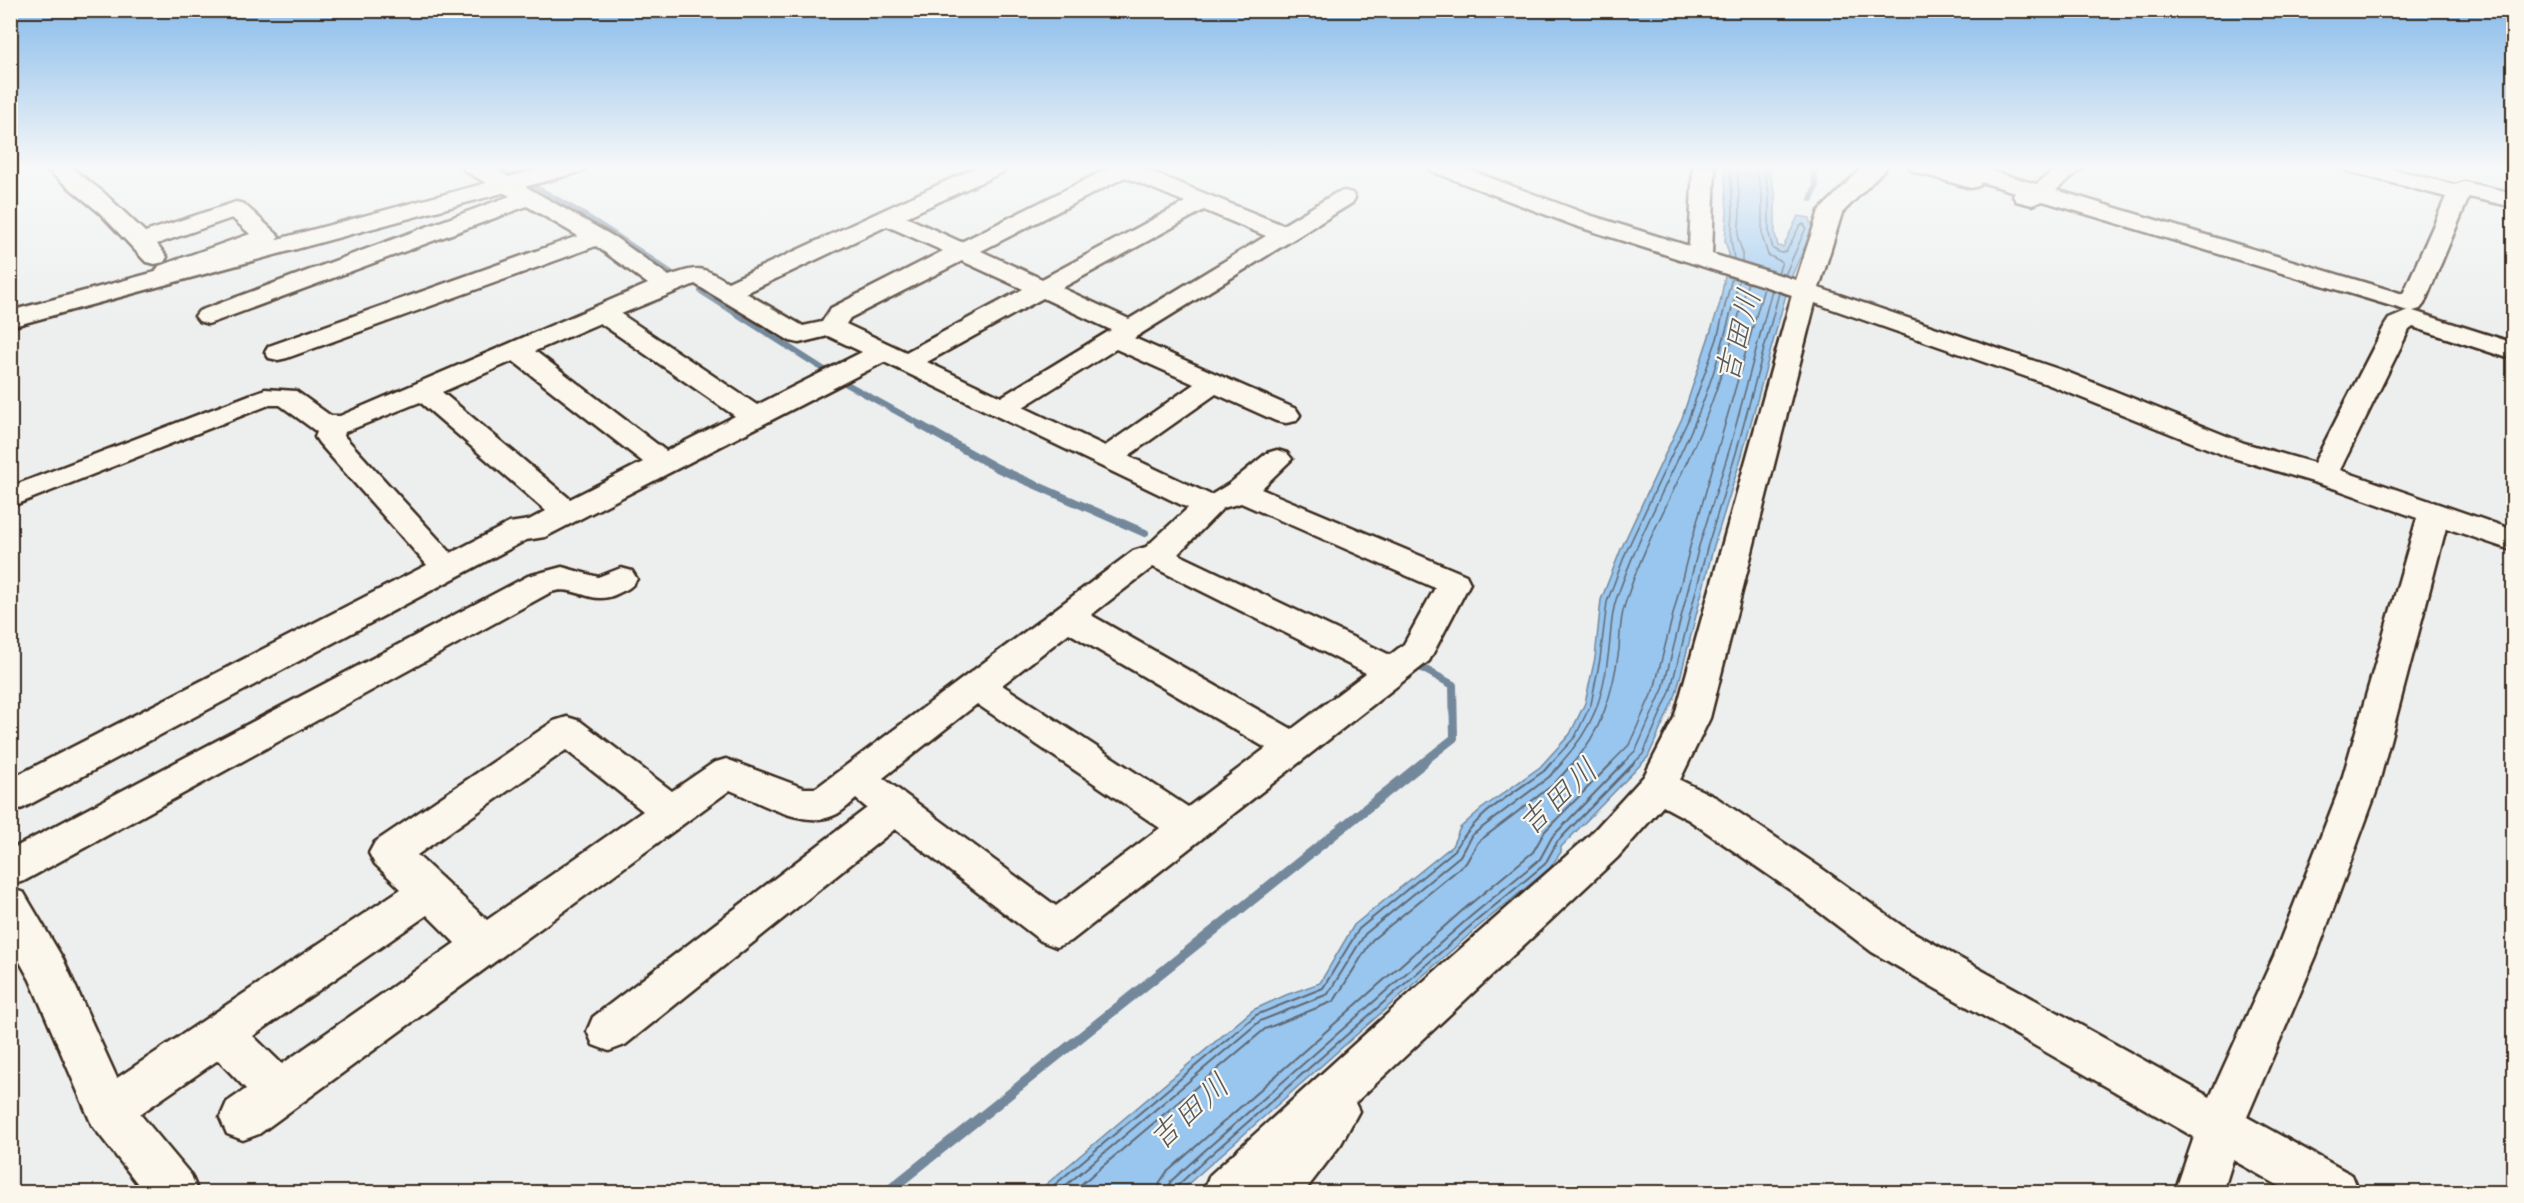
<svg xmlns="http://www.w3.org/2000/svg" width="2524" height="1203" font-family="Caveat,'Klee One',sans-serif">
	<rect width="100%" height="100%" fill="#edefef"/>
	<filter id="ink" filterUnits="userSpaceOnUse"><feTurbulence type="fractalNoise" baseFrequency=".0167" numOctaves="2"/><feDisplacementMap in="SourceGraphic" scale="12" xChannelSelector="R" yChannelSelector="G"/><feConvolveMatrix kernelMatrix="1 2 1 2 8 2 1 2 1" color-interpolation-filters="sRGB"/></filter>
	<g filter="url(#ink)">
		<path fill="#98c6ef" stroke="#73889b" stroke-width="1.5" d="M1724 166H1768L1775 193V234L1778 246 1783 247 1798 216 1810 218V223L1815 224 1790 280 1742 455 1713 549 1676 694 1648 757 1561 847V852L1550 868 1478 927 1179 1192H1037L1253 1010 1286 995 1320 983 1354 925 1452 846 1460 828 1480 810 1540 767 1570 734 1585 703 1595 658 1601 600 1621 549 1682 418 1720 303 1729 254 1725 241 1727 212Z"/>
		<g fill="none" stroke-linecap="round" stroke-linejoin="round">
			<path stroke="#606872" stroke-width="1.5" d="M1730 166 1733 212 1731 240 1734 259
				M1737 166 1740 212 1738 239 1742 251V262
				M1755 166 1762 194V236L1768 255 1782 262 1778 273
				M1763 166 1769 193V234L1773 249 1781 253 1786 252 1800 225 1804 224 1806 228 1785 275
				M1550 764 1575 737 1591 704 1600 659 1607 602 1626 552 1688 420 1717 339 1732 277
				M1560 764C1594 727 1603 699 1609 649 1611 633 1611 615 1616 600 1637 539 1668 483 1694 424 1714 378 1727 329 1739 280
				M1572 764C1602 732 1613 692 1619 649 1620 634 1620 618 1625 604 1644 542 1679 485 1703 425 1722 378 1735 330 1748 282
				M1610 764 1629 745 1655 686 1691 543 1764 288
				M1622 764 1636 750 1663 689 1699 546 1729 451 1772 290
				M1633 764 1643 754 1670 692 1707 548 1736 453 1779 293"/>
			<path stroke="#606872" stroke-width="2" d="M1046 1192 1256 1015 1323 988 1359 929 1455 850C1474 815 1512 794 1544 771L1551 763
				M1058 1192 1260 1021 1328 994 1365 934 1460 856 1471 836 1549 777 1562 763
				M1072 1192 1265 1029 1334 1001 1372 940 1466 863 1478 842 1554 784 1573 763
				M1158 1192 1160 1182 1166 1173 1463 910 1533 852 1545 831 1612 763
				M1167 1192 1171 1181 1202 1153 1470 917 1540 859 1552 837 1624 763
				M1175 1192 1177 1186 1207 1158 1475 922 1545 864 1557 842 1634 763"/>
			<path stroke="#73889b" stroke-width="6" d="M489 166C555 193 616 235 674 275
				M1811 199 1816 186 1812 166
				M701 291 845 383 923 426"/>
			<path stroke="#73889b" stroke-width="8" d="M920 425 997 468 1145 533
				M1421 764 1454 738 1453 685 1422 668"/>
			<path stroke="#73889b" stroke-width="10" d="M887 1192 1423 763"/>
			<defs>
				<path id="minor" d="M43 166H69L103 192 145 232 236 202 244 204 279 236 275 241 177 276 168 278 159 276 156 271 159 266 250 234 232 218 157 244 167 257 164 262 155 264 146 262 100 213Z
					M462 166H489L616 238 669 276C700 266 700 266 728 282L979 166H1008L1005 171 906 217 961 242 1109 168 1107 166H1137L1283 225 1336 193 1344 191 1352 193 1355 198 1352 203 1134 338 1296 409 1300 415 1296 421 1286 423 1276 421 1216 394 1128 456 1211 495 1229 484 1267 453 1277 450 1287 453 1292 459 1261 489 1466 575 1470 583 1429 661 1071 941 1056 947 1041 941 895 829 625 1045 609 1051 593 1045 587 1031 593 1017 867 808 856 799C850 804 844 810 837 814 805 831 760 802 730 790L259 1134 243 1140 227 1134 220 1118 227 1102 246 1089 218 1060 140 1114 191 1175 198 1192H144L92 1125 30 980 10 944V888L24 893 63 959 117 1078 401 889 375 864 369 853 375 842 554 721 567 717 580 721 672 791 713 763 726 759 804 788H816L1133 551 1146 547 1188 508 884 362 545 537 526 540 23 808 10 812V779L427 565 319 443 315 437 317 432 280 405H269L10 507V487L265 389 296 391 331 416H340L648 284 596 246 287 358 278 360 269 358 265 352 269 346 578 236 527 206 217 321 208 324 199 321 195 316 199 311 510 196 465 171ZM1125 177 1185 202 1042 279 981 251ZM1204 210 1266 236 1129 319 1062 288ZM887 226 943 251 831 308 822 322 803 326 746 293ZM962 261 1023 289 906 352 846 324 850 318ZM695 284 790 341 799 343 828 336 862 352 757 405 621 314ZM1043 298 1111 330 1001 397 927 362ZM600 323 735 416 666 451 535 351ZM1116 349 1194 384 1105 446 1023 407ZM513 361 643 462 570 499 442 392ZM420 402 546 511 529 520 509 523 451 553 344 436 345 432ZM1241 503 1435 588 1404 644 1390 655 1178 554 1223 508ZM1153 567 1366 673 1292 729 1091 615ZM1069 633 1266 748 1188 807 1002 685ZM977 704 1160 828 1056 906 883 778ZM566 750 643 811 487 920 417 855ZM427 915 455 943 282 1064 253 1036Z
					M1428 166H1459L1589 215 1689 246 1693 166H1715L1712 254 1796 280 1819 211 1864 166H1888L1842 213 1819 288 2067 372 2244 443 2314 463 2385 325 2389 319 2408 311 2043 201 2032 205 2016 201 2013 196 2015 192 1981 182 1979 186 1971 188 1912 171 1909 166H1974L2036 184 2060 166H2085L2056 190 2403 294 2446 197 2347 171 2344 166H2381L2455 185 2464 182 2514 193V207L2469 197 2424 304 2420 309 2413 311 2514 343V360L2413 327 2409 330 2340 470 2514 530V551L2446 528 2377 790 2316 956 2247 1117 2352 1175 2359 1192H2290L2233 1160 2223 1192H2175L2194 1137 1872 952 1793 892 1689 820 1663 806 1617 858 1355 1103 1359 1111 1341 1144 1304 1192H1203L1210 1175 1416 988 1589 836 1644 776 1674 718 1792 295 1573 225 1431 171ZM1815 303 2047 384 2224 455 2336 489 2417 518 2339 790 2274 956 2210 1097 1902 926 1821 868 1717 798 1680 780 1710 718Z
					M562 567 598 577 621 568 632 571 637 579C632 587 628 589 619 593 591 608 578 584 551 592L24 881 10 885V850L528 576Z"/>
				<path id="major" d="M550 166H586L583 171 10 327V311Z"/>
			</defs>
			<use href="#minor" stroke="#3b2a1e" stroke-width="5"/>
			<use href="#major" stroke="#3b2a1e" stroke-width="5"/>
			<use href="#minor" fill="#fbf7ec" fill-rule="evenodd"/>
			<use href="#major" fill="#fbf7ec" fill-rule="evenodd"/>
		</g>
	</g>
	<linearGradient id="sky" x2="0" y2="1"><stop stop-color="#88bbeb"/><stop offset="0.5" stop-color="#f7f8f8"/><stop offset="1" stop-color="#f7f8f8" stop-opacity="0"/></linearGradient>
	<rect width="2524" height="334" fill="url(#sky)"/>
	<g text-anchor="middle" dominant-baseline="central" stroke-width="4.5" stroke-linejoin="round" paint-order="stroke">
		<g font-size="32" font-style="italic" fill="#57595d" stroke="#fbf7ec">
			<text transform="translate(1738 336) rotate(-75)">吉田川</text>
			<text transform="translate(1558 797) rotate(-43)">吉田川</text>
			<text transform="translate(1189 1112) rotate(-42)">吉田川</text>
		</g>
	</g>
	<rect width="2524" height="1203" fill="none" stroke="#fbf7ec" stroke-width="36"/>
	<rect x="18" y="18" width="2488" height="1167" fill="none" stroke="#3b2a1e" stroke-width="2" filter="url(#ink)"/>
</svg>
